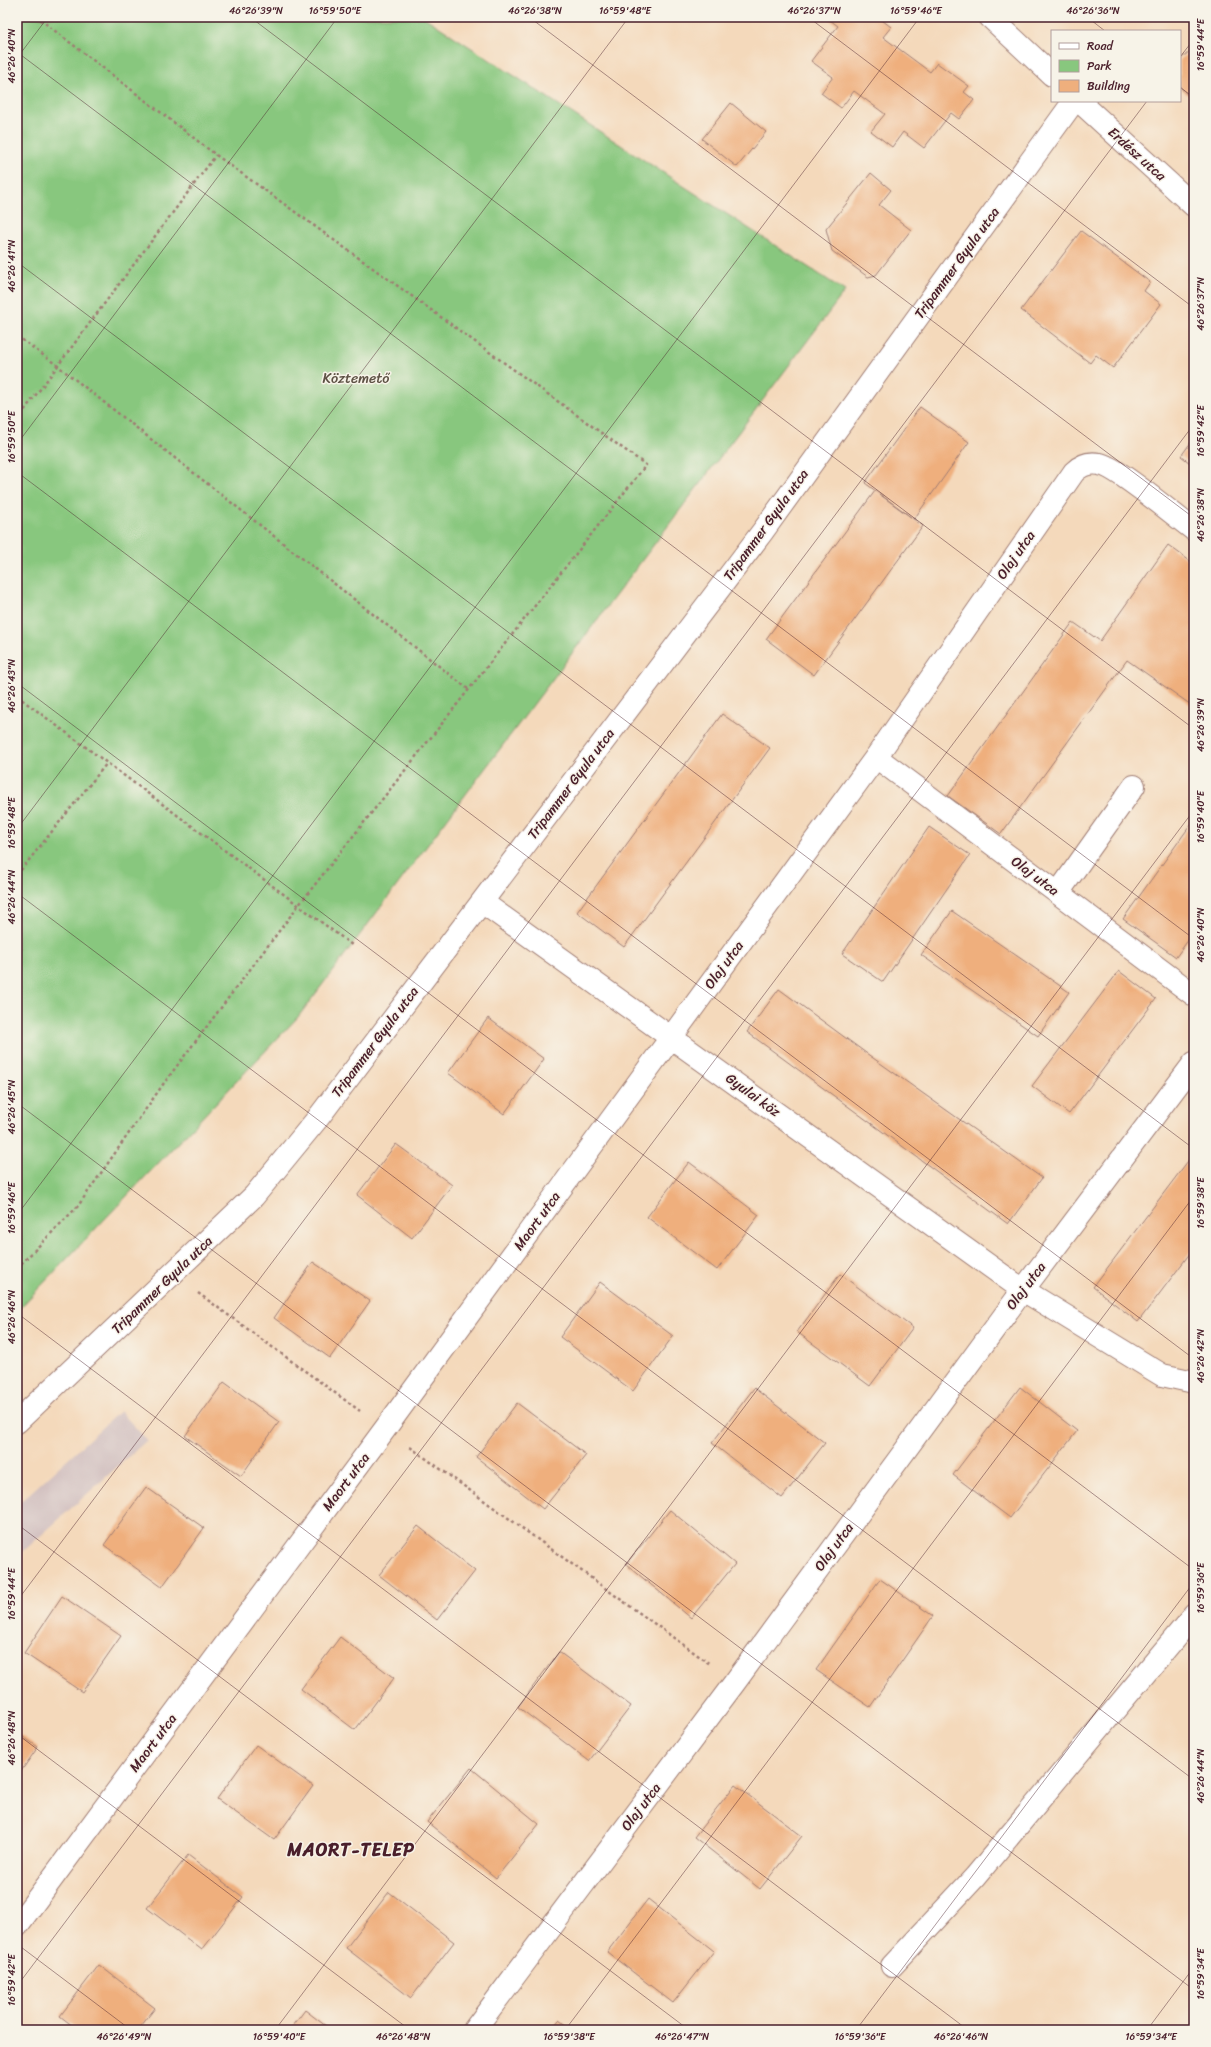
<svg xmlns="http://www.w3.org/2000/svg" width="1211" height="2047" font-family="Sriracha,sans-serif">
	<rect width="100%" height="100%" fill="#f7f3e8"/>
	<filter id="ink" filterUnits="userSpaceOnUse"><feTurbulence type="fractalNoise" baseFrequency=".025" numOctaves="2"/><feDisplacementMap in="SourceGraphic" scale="8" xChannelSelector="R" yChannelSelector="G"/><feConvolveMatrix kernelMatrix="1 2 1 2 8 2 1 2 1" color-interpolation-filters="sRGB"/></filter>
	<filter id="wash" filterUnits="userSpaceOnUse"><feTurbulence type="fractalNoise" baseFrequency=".012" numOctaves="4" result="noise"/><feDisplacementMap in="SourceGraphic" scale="16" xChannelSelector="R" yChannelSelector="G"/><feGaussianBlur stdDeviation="0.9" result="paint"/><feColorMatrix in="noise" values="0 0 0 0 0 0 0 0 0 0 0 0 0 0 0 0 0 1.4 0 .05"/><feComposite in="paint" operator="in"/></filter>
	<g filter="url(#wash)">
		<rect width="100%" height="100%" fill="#f4d9bb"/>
		<path fill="#d1bfbf" d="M120 1411 147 1440 17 1557V1505Z"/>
		<path fill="#88c77e" stroke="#697354" d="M17 17H424L845 291 298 1017 17 1311Z"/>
		<g id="blocks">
			<path fill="#efaf7d" d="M833 17H878L891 27 883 37 930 72 937 63 969 86 964 92 974 100 959 119 951 113 924 148 903 132 892 147 871 131 885 114 854 91 841 108 821 93 833 77 811 61 838 26 830 20Z
				M1194 47V102L1180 87V60Z
				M731 103 766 132 737 167 702 139Z
				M871 173 891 190 879 205 911 230 876 275 868 277 832 251 826 229Z
				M1081 231 1150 282 1144 291 1161 304 1113 368 1096 355 1090 363 1021 310Z
				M920 407 969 442 914 519 865 483Z
				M1194 438V466L1181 456Z
				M875 491 923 526 814 675 766 639Z
				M1168 545 1194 564V707L1127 660 1001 834 948 796 1073 622 1100 641Z
				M722 714 770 748 624 947 577 912Z
				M1194 820V932L1176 957 1123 919Z
				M929 827 970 855 883 982 842 954Z
				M952 911 1069 992 1038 1036 921 955Z
				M1119 971 1156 999 1069 1114 1032 1086Z
				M779 989 866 1053 1042 1178 1008 1224 747 1032Z
				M488 1018 544 1059 504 1114 448 1073Z
				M396 1144 452 1185 412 1238 357 1195Z
				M1194 1153V1248L1138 1322 1093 1287Z
				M689 1162 759 1215 717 1270 647 1217Z
				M313 1262 370 1301 330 1358 274 1318Z
				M840 1274 913 1328 870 1386 797 1332Z
				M600 1282 673 1336 633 1391 560 1337Z
				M224 1382 279 1422 241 1476 185 1436Z
				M1020 1387 1077 1431 1010 1518 953 1475Z
				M754 1388 825 1443 782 1498 712 1443Z
				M517 1403 586 1455 543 1509 476 1457Z
				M146 1487 204 1528 162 1587 104 1545Z
				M670 1510 735 1564 691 1618 626 1564Z
				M418 1526 475 1571 437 1620 379 1575Z
				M880 1579 933 1616 870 1707 816 1670Z
				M62 1596 121 1636 82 1692 24 1653Z
				M340 1637 394 1678 355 1730 301 1689Z
				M559 1652 631 1706 589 1761 518 1707Z
				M17 1733 38 1747 17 1777Z
				M256 1745 313 1786 274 1840 217 1799Z
				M471 1768 539 1824 496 1878 427 1822Z
				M735 1785 802 1836 760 1889 694 1837Z
				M188 1855 243 1897 202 1950 147 1908Z
				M389 1892 454 1942 411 1998 346 1948Z
				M648 1899 714 1951 673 2003 607 1952Z
				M99 1965 155 2008 138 2030H78L60 2016Z
				M305 2010 331 2030H290Z
				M559 2020 572 2030H551Z"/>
		</g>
	</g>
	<g filter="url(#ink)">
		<use href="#blocks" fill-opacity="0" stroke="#9f7c73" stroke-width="1"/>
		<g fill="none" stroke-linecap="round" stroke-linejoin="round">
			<defs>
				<path id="minor" d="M990 17 1052 75
					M1079 101 1194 206
					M876 757 1194 995
					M1058 893 1134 786
					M482 902 1023 1290 1162 1375 1194 1382
					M17 1422 254 1196 318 1118 763 531 1074 101
					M17 1926 385 1429 876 757 1074 472C1081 465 1089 462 1099 464 1117 466 1176 517 1194 530
					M892 1966 975 1877 1194 1615
					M474 2030 735 1682 1023 1290 1194 1063"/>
			</defs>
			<use href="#minor" stroke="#9f7c73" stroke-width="24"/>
			<path stroke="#9f7c73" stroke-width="2.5" stroke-dasharray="3 3" stroke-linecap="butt" d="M17 336 58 366 468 689
				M17 420 216 155
				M17 696 352 945
				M17 875 107 763
				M17 1268 78 1206 164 1083 298 906 646 465 216 155 37 17
				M198 1293 360 1411
				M410 1447 710 1664"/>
			<use href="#minor" stroke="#fff" stroke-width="22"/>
		</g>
	</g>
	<path fill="none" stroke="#4a1f2b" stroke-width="1" stroke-opacity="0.45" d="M250 17 1194 729M529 17 1194 518M808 17 1194 308M1087 17 1105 31M17 52 1194 939M1180 57 1194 39M17 58 48 17M1180 87 1194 98M17 262 1194 1149M17 444 338 17M17 472 1194 1359M17 683 1194 1570M17 829 629 17M17 893 1194 1780M17 1103 1194 1990M17 1215 920 17M17 1313 968 2030M17 1524 689 2030M17 1601 1147 101M17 1734 410 2030M17 1944 131 2030M17 1986 1194 424M275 2030 1194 810M565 2030 1194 1196M856 2030 1194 1582M1147 2030 1194 1967"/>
	<g text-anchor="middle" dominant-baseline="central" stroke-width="3" stroke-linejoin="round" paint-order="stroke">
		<g font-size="14" fill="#4a1f2b" stroke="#f7f3e8">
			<text transform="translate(1137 154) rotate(42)">Erdész utca</text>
			<text transform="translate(957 263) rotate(-54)">Tripammer Gyula utca</text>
			<text transform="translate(766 525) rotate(-54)">Tripammer Gyula utca</text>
			<text transform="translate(1016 555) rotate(-55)">Olaj utca</text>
			<text transform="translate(571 784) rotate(-53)">Tripammer Gyula utca</text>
			<text transform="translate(1035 876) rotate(37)">Olaj utca</text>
			<text transform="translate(724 965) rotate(-54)">Olaj utca</text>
			<text transform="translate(375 1042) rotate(-53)">Tripammer Gyula utca</text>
			<text transform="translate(753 1095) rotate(36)">Gyulai köz</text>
			<text transform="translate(537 1221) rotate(-54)">Maort utca</text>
			<text transform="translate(162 1285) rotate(-44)">Tripammer Gyula utca</text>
			<text transform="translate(1026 1286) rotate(-53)">Olaj utca</text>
			<text transform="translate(346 1482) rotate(-53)">Maort utca</text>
			<text transform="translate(834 1547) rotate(-54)">Olaj utca</text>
			<text transform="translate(153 1743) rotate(-53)">Maort utca</text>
			<text transform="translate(641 1807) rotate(-53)">Olaj utca</text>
		</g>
		<g font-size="14" fill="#5d5144" stroke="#f7f3e8">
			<text x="356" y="378">Köztemető</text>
		</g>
		<g font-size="18" font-weight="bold" letter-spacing="1" fill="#4a1f2b" stroke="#f7f3e8">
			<text x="351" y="1850">MAORT-TELEP</text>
		</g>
	</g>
	<rect width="1211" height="2047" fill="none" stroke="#f7f3e8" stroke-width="44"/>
	<rect x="1051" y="30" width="130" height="72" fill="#f7f3e8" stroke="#b29e9c"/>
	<rect x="1059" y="43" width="20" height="6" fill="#ffffff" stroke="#b29e9c"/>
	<text x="1087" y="50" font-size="12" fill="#4a1f2b">Road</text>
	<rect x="1059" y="60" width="20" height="12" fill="#88c77e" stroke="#b29e9c"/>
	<text x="1087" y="70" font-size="12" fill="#4a1f2b">Park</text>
	<rect x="1059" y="80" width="20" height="12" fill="#efaf7d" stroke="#b29e9c"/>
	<text x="1087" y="90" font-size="12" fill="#4a1f2b">Building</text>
	<rect x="22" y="22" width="1167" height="2003" fill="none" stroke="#4a1f2b" stroke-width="1.5"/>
	<g font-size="10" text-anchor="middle" fill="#4a1f2b">
		<text x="256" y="14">46°26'39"N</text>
		<text x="335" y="14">16°59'50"E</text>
		<text x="535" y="14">46°26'38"N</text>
		<text x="625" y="14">16°59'48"E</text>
		<text x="814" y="14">46°26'37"N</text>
		<text x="916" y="14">16°59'46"E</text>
		<text x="1093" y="14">46°26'36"N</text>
		<text transform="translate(1200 45) rotate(-90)" y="4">16°59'44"E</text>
		<text transform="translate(11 56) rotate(-90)" y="4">46°26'40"N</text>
		<text transform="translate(11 266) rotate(-90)" y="4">46°26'41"N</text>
		<text transform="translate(1200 304) rotate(-90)" y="4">46°26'37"N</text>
		<text transform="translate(1200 431) rotate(-90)" y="4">16°59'42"E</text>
		<text transform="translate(11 437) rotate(-90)" y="4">16°59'50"E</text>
		<text transform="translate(1200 515) rotate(-90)" y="4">46°26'38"N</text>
		<text transform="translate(11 686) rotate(-90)" y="4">46°26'43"N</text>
		<text transform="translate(1200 725) rotate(-90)" y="4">46°26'39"N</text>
		<text transform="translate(1200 817) rotate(-90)" y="4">16°59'40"E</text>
		<text transform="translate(11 823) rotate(-90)" y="4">16°59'48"E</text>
		<text transform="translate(11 897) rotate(-90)" y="4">46°26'44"N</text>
		<text transform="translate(1200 935) rotate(-90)" y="4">46°26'40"N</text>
		<text transform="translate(11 1107) rotate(-90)" y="4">46°26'45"N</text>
		<text transform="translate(1200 1203) rotate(-90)" y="4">16°59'38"E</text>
		<text transform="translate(11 1208) rotate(-90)" y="4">16°59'46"E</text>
		<text transform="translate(11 1317) rotate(-90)" y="4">46°26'46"N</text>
		<text transform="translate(1200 1356) rotate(-90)" y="4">46°26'42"N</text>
		<text transform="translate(1200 1588) rotate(-90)" y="4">16°59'36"E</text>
		<text transform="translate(11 1594) rotate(-90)" y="4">16°59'44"E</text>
		<text transform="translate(11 1738) rotate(-90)" y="4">46°26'48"N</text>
		<text transform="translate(1200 1776) rotate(-90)" y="4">46°26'44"N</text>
		<text transform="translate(1200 1974) rotate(-90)" y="4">16°59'34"E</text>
		<text transform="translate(11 1980) rotate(-90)" y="4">16°59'42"E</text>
		<text x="124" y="2040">46°26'49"N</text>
		<text x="279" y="2040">16°59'40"E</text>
		<text x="403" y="2040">46°26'48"N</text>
		<text x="569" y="2040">16°59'38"E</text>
		<text x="682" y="2040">46°26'47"N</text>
		<text x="860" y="2040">16°59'36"E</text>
		<text x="961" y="2040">46°26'46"N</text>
		<text x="1151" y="2040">16°59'34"E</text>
	</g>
</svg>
